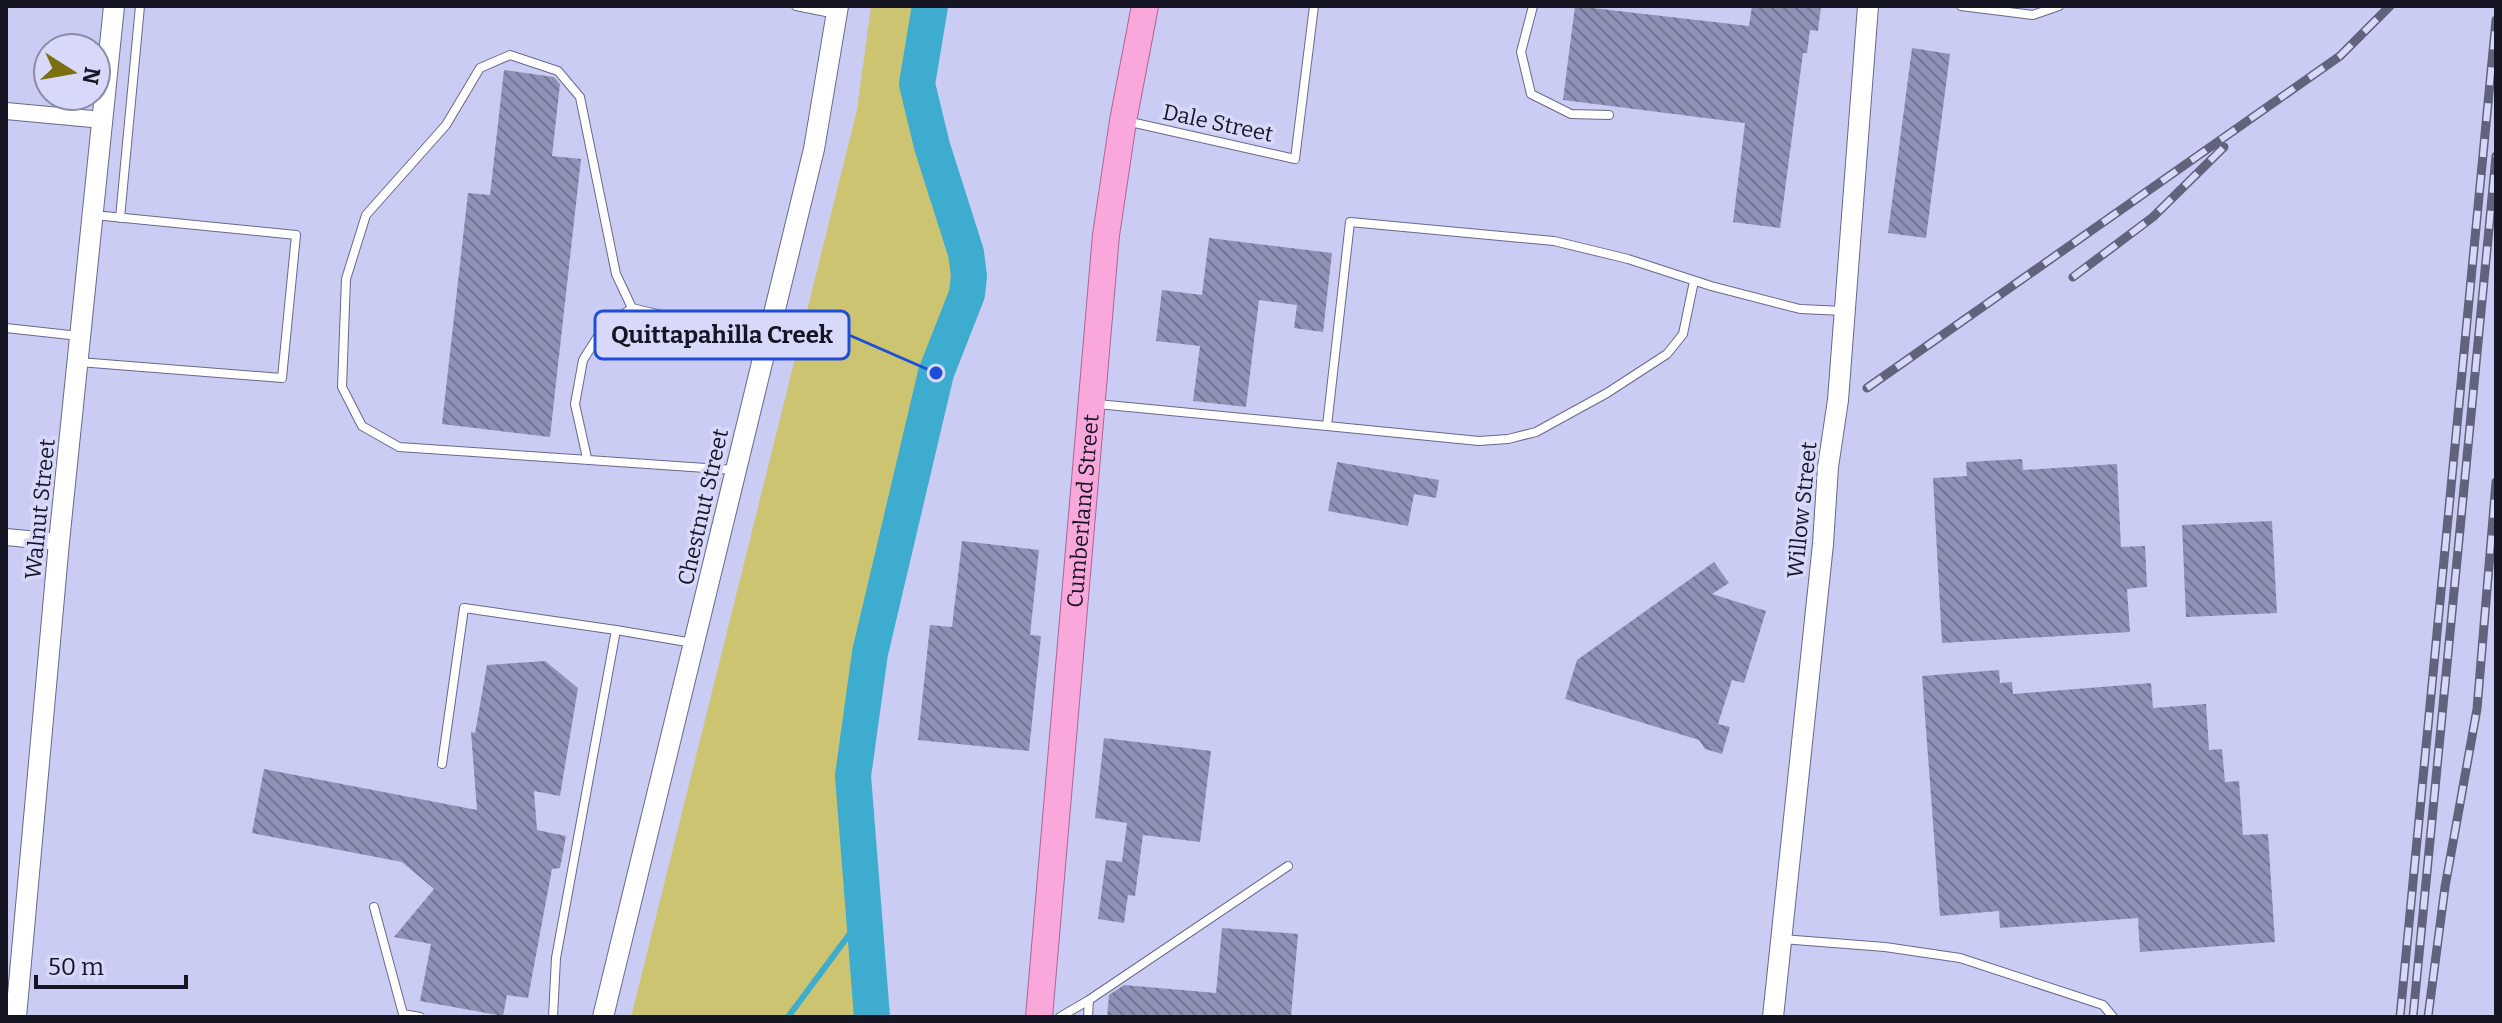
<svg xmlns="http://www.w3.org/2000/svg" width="2502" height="1023" font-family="Bitter,serif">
	<defs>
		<pattern id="building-back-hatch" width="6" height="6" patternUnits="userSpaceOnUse" patternTransform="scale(2)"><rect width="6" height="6" fill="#9091b7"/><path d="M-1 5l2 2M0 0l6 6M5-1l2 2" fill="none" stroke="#747594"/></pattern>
	</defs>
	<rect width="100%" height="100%" fill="#caccf3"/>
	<path fill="#cdc471" d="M871 6H916L905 85 957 264V286L924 371 856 662 842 775 862 1017H631L857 110Z"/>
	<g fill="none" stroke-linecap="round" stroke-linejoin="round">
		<path stroke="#3daccf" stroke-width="6" d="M788 1017 863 916"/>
		<path stroke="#3daccf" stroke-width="36" d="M872 1017 853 776 870 653 936 373 967 294 969 276 966 253 932 146 917 84 930 6"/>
	</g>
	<path fill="url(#building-back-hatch)" d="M1575 6 1749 26 1752 6H1821L1818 31 1810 30 1807 53H1803L1780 228 1733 222 1745 123 1563 100Z
		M1912 48 1950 54 1926 238 1888 233Z
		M504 70 554 77 560 84 552 156 581 159 550 437 442 424 468 193 490 195Z
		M1209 238 1332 253 1323 332 1294 328 1297 305 1259 300 1246 407 1193 401 1200 346 1156 341 1162 290 1202 295Z
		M2022 459 2023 470 2117 464 2121 547 2145 546 2147 587 2127 589 2130 632 1942 643 1933 478 1967 476 1966 462Z
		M1337 462 1439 480 1436 498 1414 494 1408 526 1328 511Z
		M2272 521 2277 613 2186 617 2182 525Z
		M962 541 1039 550 1030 635 1041 636 1029 751 918 740 930 625 952 627Z
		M1714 562 1729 583 1712 594 1766 611 1744 683 1732 680 1718 724 1730 727 1722 754 1705 749 1699 740 1565 699 1577 660Z
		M545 661 578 688 560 796 534 791 537 830 566 836 560 868 552 869 528 998 507 995 503 1016 420 1001 431 944 394 937 434 889 402 862 252 833 264 769 477 810 471 732 475 733 487 665Z
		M1999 670 2000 683 2012 682 2013 694 2151 683 2153 708 2206 704 2209 750 2222 749 2225 782 2239 781 2243 835 2268 834 2275 942 2140 952 2138 918 2000 928 1999 911 1940 916 1922 676Z
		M1104 738 1211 751 1200 842 1143 835 1135 896 1128 895 1124 923 1098 919 1106 860 1122 862 1127 823 1095 818Z
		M1222 928 1298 934 1291 1017H1107L1109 995 1124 985 1216 993Z"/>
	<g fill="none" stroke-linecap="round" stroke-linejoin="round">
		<defs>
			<path id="service" d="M796 6 836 14
				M1533 6 1521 52 1531 94 1571 114 1609 115
				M1961 6 2033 15 2059 6
				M1126 121 1295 159 1314 6
				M120 218 140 6
				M6 328 79 336
				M79 362 282 378 296 235 94 215
				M1097 404 1327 426 1350 222 1554 241 1628 259 1711 286 1800 309 1844 311
				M1327 426 1479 441 1508 439 1536 432 1607 393 1667 354 1683 334 1694 281
				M587 458 575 404 583 360 602 330 632 308
				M735 470 399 447 362 426 342 387 346 279 366 215 446 125 480 68 510 55 558 71 580 97 616 274 632 308 765 340
				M442 764 464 608 616 630
				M374 907 403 1014 420 1017
				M1782 939 1885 947 1960 958 2103 1005 2113 1017
				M1089 1000 1288 866
				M553 1017 556 958 616 630 693 643
				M1060 1017 1089 1000 1088 1017"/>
			<path id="minor" d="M6 111 103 120
				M6 537 59 542"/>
			<path id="tertiary" d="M16 1017 59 542 114 6
				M603 1017 814 149 838 6
				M1773 1017 1823 544 1828 467 1838 400 1868 6"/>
			<g id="trunk">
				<path id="s1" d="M1039 1017 1106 235 1123 121 1145 6"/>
			</g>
		</defs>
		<use href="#service" stroke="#67688c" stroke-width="10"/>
		<use href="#minor" stroke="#67688c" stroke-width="18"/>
		<use href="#tertiary" stroke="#67688c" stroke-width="22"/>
		<use href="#trunk" stroke="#a96695" stroke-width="28"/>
		<use href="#service" stroke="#fff" stroke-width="8"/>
		<use href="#minor" stroke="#fff" stroke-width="16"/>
		<use href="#tertiary" stroke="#fff" stroke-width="20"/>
		<use href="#trunk" stroke="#faa8db" stroke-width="26"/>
		<defs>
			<path id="rail" d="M2073 277 2153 217 2224 147
				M1867 388 2340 56 2390 6
				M2400 1017 2496 20
				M2413 1017 2496 156
				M2428 1017 2445 887 2477 709 2496 482"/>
		</defs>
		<use href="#rail" stroke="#61627b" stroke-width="9"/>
		<use href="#rail" stroke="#d8d9fa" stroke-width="6" stroke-dasharray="18" stroke-linecap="butt"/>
	</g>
	<g text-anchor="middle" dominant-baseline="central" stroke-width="7" stroke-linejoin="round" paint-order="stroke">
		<g font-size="22" fill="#151523" stroke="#d8d9fa">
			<text transform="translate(1218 123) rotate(12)">Dale Street</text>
			<text transform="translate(703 507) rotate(-77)">Chestnut Street</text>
			<text transform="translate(40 509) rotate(-84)">Walnut Street</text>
			<text stroke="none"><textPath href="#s1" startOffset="508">Cumberland Street</textPath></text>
			<text transform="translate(1802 510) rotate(-84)">Willow Street</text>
		</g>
	</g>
	<path fill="none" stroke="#1d4ed8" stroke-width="3" d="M936 373L849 335"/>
	<circle fill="#1d4ed8" stroke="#d8d9fa" stroke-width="3" cx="936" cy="373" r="8"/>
	<rect fill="#d8d9fa" stroke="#1d4ed8" stroke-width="3" x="595" y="311" width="254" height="48" rx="8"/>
	<g font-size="24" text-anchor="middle" font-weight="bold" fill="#151523">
		<text x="722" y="343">Quittapahilla Creek</text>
	</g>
	<rect width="2502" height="1023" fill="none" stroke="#151523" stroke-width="16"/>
	<g transform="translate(72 72) rotate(101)"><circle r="38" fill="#d8d9fa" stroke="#8a8ba4" stroke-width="2"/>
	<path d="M0-6L14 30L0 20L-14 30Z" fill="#7a7010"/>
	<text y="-12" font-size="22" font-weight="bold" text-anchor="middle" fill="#151523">N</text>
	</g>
	<path d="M36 975v12h150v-12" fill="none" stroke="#151523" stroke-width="4"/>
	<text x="48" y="975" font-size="24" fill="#151523" stroke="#d8d9fa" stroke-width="6" paint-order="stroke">50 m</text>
</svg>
